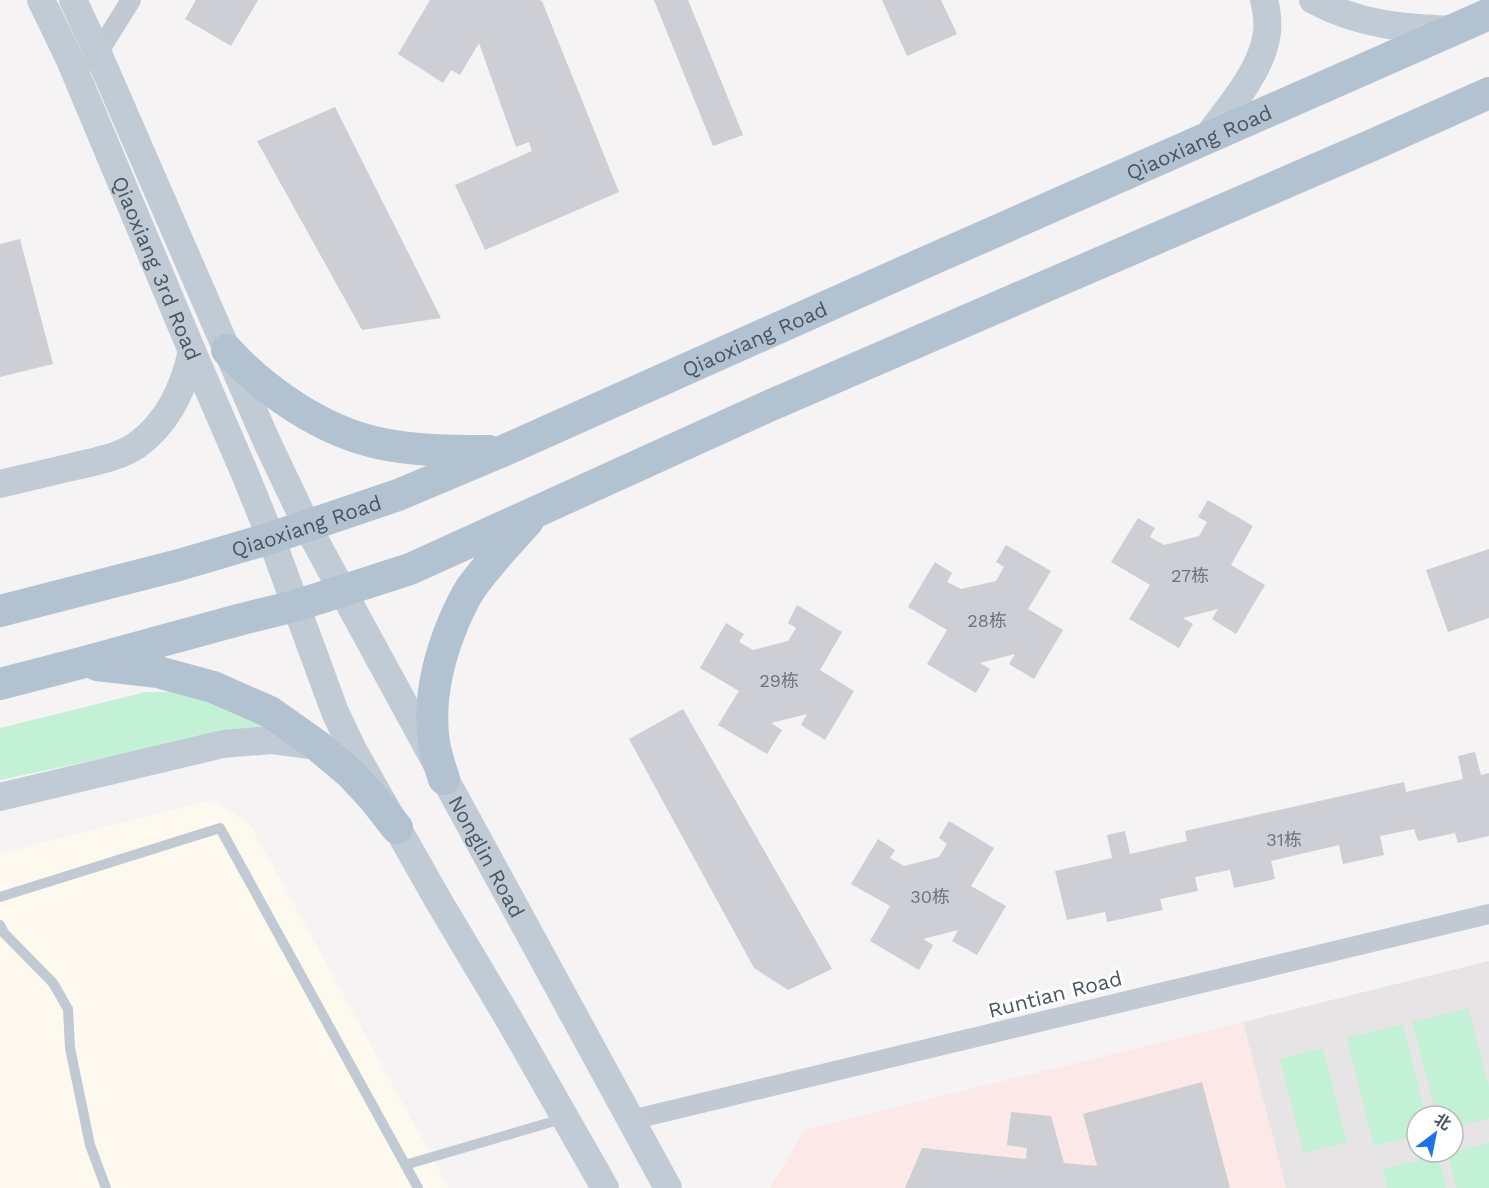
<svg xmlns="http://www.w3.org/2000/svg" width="1489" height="1188" font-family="'Work Sans','Noto Sans SC',sans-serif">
	<rect width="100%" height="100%" fill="#f5f3f3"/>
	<path fill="#fdf9ef" d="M210 800 249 822 449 1188H0V854Z"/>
	<path fill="#e6e4e5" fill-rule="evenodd" d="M1489 961V1188H1286L1243 1022ZM1417 1116H1453V1152H1417Z"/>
	<path fill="#fce8e6" d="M1243 1022 1286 1188H770L805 1130Z"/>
	<path fill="#c3f1d5" d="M146 692H197L263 721 269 733 203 737 0 780V728Z
		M1468 1008 1489 1088V1118L1453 1127V1116H1437L1412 1022Z
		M1403 1024 1426 1116H1417V1136L1374 1146 1347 1038Z
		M1323 1048 1347 1142 1304 1153 1280 1059Z
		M1489 1143V1188H1457L1448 1153Z
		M1438 1155 1447 1188H1387L1383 1169Z"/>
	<path fill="#cdcfd5" d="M196 0H258L231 46 185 19Z
		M430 0H539L542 1 619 192 485 250 455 185 532 151 529 142 516 147 479 43 460 75 451 70 443 83 398 54Z
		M654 0H688L743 135 713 146Z
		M882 0H941L957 34 907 56Z
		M335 107 441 318 362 330 257 141Z
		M20 239 53 364 0 377V244Z
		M1208 500 1253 526 1231 565 1265 585 1236 634 1212 619 1218 609 1183 618 1193 624 1179 648 1129 619 1150 585 1111 562 1138 518 1155 528 1150 537 1164 545 1199 536 1207 522 1198 517Z
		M1006 545 1051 571 1028 609 1063 630 1034 679 1009 664 1015 654 980 663 990 669 976 693 927 664 947 630 908 607 935 562 952 573 947 582 961 589 996 581 1004 567 996 562Z
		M1489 549V618L1448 632 1426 570Z
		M797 605 842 632 820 670 854 691 825 740 801 725 807 714 771 723 782 730 767 754 718 725 739 691 700 668 726 623 744 634 739 642 753 650 788 641 796 628 788 623Z
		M683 709 832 969 788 990 754 968 629 739Z
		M1475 752 1481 775 1489 773V836L1458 843 1455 833 1418 841 1414 829 1380 836 1384 855 1343 864 1339 845 1271 861 1275 879 1234 888 1230 870 1195 877 1198 891 1160 899 1163 910 1107 922 1105 912 1067 920 1055 871 1112 858 1107 835 1125 831 1130 854 1187 841 1185 831 1404 782 1406 792 1463 779 1458 756Z
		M949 821 994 848 971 886 1006 906 977 955 952 941 958 930 923 939 933 945 919 970 870 941 890 906 851 884 878 839 895 850 890 858 904 866 939 857 947 844 939 838Z
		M1202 1082 1230 1188H905L922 1148 1026 1159 1027 1148 1007 1145 1011 1112 1051 1116 1064 1163 1097 1166 1083 1114Z"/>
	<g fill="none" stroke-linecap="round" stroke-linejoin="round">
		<path stroke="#c1cad2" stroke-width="10" d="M0 897 220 828 418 1188
			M0 925 4 933 53 983 68 1009 70 1048 90 1145 106 1188
			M405 1165 565 1118"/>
		<path stroke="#c1cad2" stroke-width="20" d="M93 61 131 0
			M631 1120 1489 914"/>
		<g stroke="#c1cbd6" stroke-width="28">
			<path id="s1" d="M41 0 70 60 192 351 245 474 271 538 335 712 353 750 438 900 510 1021 605 1188"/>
			<path id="s2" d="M73 0 100 58 267 442 307 526 668 1188"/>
			<path d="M1313 0C1360 25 1402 28 1453 30"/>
			<path d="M1206 139C1227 110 1260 73 1266 38 1269 25 1267 12 1264 0"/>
			<path d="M0 484C25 478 51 472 76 466 97 461 120 457 137 445 169 422 184 388 192 351"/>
			<path d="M0 797 223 744 272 740 318 746"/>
		</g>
		<g stroke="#b3c2d1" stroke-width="32">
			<path d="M227 350C265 392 323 431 378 443 414 451 452 451 489 451"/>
			<path id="s3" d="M0 611 179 565 271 538 398 495 505 450 935 258 1489 14"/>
			<path d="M97 665 158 672 213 687 270 712 318 746 350 773 375 800 397 828"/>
			<path d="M0 684 81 663 242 619 295 606 410 569 769 406 1377 143 1489 93"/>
			<path d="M444 779C440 767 436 755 434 743 428 702 438 659 454 621 459 610 464 598 471 588 488 564 508 543 528 521"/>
		</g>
	</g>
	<g text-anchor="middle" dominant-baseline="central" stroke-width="6" stroke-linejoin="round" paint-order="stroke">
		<g font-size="18" fill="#6b747e">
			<text x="1190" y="575">27栋</text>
			<text x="987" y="620">28栋</text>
			<text x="779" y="680">29栋</text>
			<text x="1284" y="839">31栋</text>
			<text x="930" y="896">30栋</text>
		</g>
		<g font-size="21" fill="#4a5661" stroke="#fff">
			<text stroke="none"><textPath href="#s3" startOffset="1290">Qiaoxiang Road</textPath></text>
			<text stroke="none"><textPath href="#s1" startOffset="292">Qiaoxiang 3rd Road</textPath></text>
			<text stroke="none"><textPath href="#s3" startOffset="804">Qiaoxiang Road</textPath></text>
			<text stroke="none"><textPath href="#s3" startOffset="318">Qiaoxiang Road</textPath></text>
			<text stroke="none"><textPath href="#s2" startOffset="952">Nonglin Road</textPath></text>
			<text transform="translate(1055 994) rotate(-14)">Runtian Road</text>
		</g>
	</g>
	<g transform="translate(1435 1134) rotate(32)"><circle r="28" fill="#ffffff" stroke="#b7bbc0" stroke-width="1.5"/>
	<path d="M0-4.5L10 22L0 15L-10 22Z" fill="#1a73e8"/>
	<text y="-9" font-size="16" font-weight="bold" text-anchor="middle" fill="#4a5661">北</text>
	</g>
</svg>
